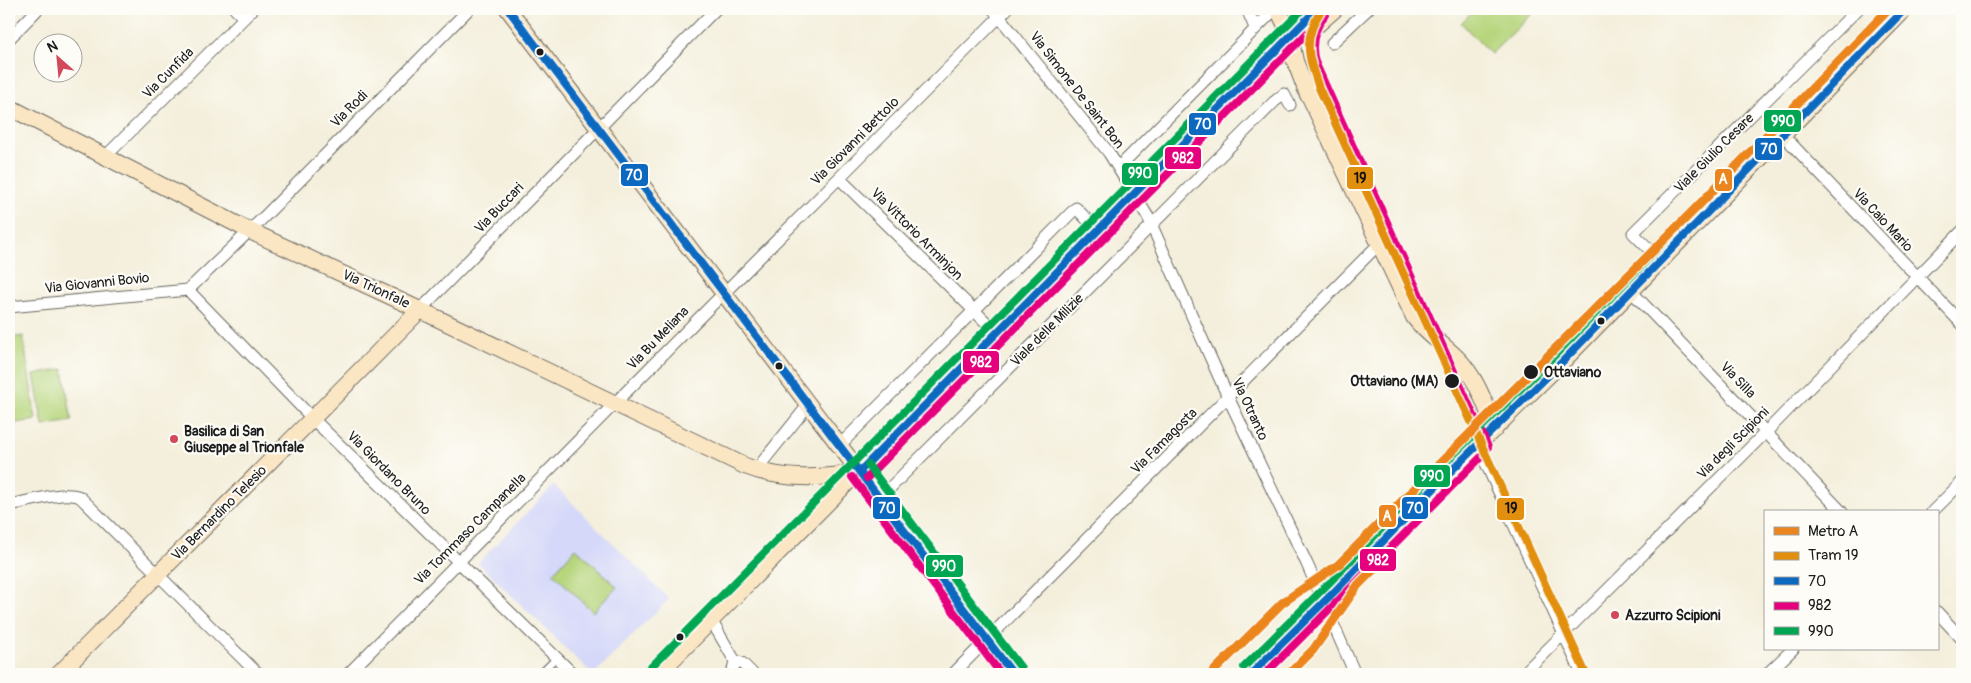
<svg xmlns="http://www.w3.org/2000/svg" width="1971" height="683" font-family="Pangolin,sans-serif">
	<rect width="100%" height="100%" fill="#fdfcf7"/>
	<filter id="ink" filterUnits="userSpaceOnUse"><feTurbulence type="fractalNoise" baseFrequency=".02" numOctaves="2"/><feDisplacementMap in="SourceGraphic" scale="10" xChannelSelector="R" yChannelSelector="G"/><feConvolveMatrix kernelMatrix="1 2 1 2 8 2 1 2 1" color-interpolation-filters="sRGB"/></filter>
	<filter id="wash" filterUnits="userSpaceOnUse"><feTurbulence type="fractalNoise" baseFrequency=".0096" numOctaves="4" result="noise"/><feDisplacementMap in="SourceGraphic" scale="20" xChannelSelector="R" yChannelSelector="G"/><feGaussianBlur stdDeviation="1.12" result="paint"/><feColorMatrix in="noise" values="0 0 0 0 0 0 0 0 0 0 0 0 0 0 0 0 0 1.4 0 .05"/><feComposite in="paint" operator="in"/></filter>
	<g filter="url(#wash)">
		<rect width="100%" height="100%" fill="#f4efdc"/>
		<path fill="#d5d8f9" d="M554 485 669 599 594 674H592L478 563Z"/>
		<path fill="#b6d57c" stroke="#69784c" d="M1475 9H1537L1491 54 1461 23Z
			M23 336 36 420 9 424V338Z
			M63 369 72 421 43 426 34 375Z
			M576 548 617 587 593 612 553 573Z"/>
	</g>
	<g filter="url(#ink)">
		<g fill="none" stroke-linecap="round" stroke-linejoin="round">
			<defs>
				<path id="lane" d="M1303 23 1317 9
					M540 674 556 658"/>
				<path id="street" d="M235 9 244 18
					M993 9 1109 153 1148 217 1228 397 1307 564 1355 674
					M1247 9 1255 28
					M9 39 38 9
					M1332 43 1368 9
					M1783 135 1962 324
					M105 157 253 9
					M1119 167 1275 9
					M839 178 996 332
					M1661 261 1633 233 1858 9
					M188 290 313 419 573 674
					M188 290 265 216 469 9
					M1631 291 1842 512
					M9 307 188 290
					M420 310 716 9
					M840 445 1076 208 1097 230
					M1478 446 1582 674
					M756 470 809 404
					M880 498 1274 102 1284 94 1290 105
					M9 505C27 502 64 490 80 497L258 674
					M1932 512 1962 482
					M1937 612 1962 639
					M711 620 735 661 742 663 753 674
					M348 674 703 314 839 178 1007 9
					M732 674 735 661
					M953 674 1375 248
					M1523 674 1777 421 1962 231
					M1767 674 1793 649"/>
				<path id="secondary" d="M508 9 1013 674
					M1278 9 1290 35 1295 61 1308 95
					M1290 35 1303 9
					M1309 95 1414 317C1426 334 1442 343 1456 357 1476 376 1485 404 1495 429
					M9 107 250 231 420 310 745 466C780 480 824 480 860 471
					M59 674 420 310
					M658 674 1290 35 1318 24 1335 9
					M1251 674 1336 590 1446 476 1563 361 1905 9"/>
			</defs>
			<use href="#lane" stroke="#68665f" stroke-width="8"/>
			<use href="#street" stroke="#68665f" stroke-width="13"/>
			<use href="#secondary" stroke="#68665f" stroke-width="18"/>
			<use href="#lane" stroke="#fff" stroke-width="5.5"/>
			<use href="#street" stroke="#fff" stroke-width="11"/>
			<use href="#secondary" stroke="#fbe6c4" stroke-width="16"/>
			<defs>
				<path id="bus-1" d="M508 9 1013 674
					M860 471 1317 9
					M1251 674 1336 590 1446 476 1563 361 1905 9"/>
				<path id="bus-2" d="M852 477 1001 674
					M867 478 1324 16
					M1265 674 1485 453 1488 447 1315 62C1310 44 1314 29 1325 15"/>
				<path id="bus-3" d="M868 465 1021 668
					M651 667 1303 9
					M1244 667 1329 583 1439 469 1556 354 1891 9"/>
			</defs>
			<use href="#bus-1" stroke="#fdfcf7" stroke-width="11"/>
			<use href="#bus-2" stroke="#fdfcf7" stroke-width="11"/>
			<use href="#bus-3" stroke="#fdfcf7" stroke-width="11"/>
			<use href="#bus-1" stroke="#0c69bf" stroke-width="8"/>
			<use href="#bus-2" stroke="#e5007d" stroke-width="8"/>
			<use href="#bus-3" stroke="#00a651" stroke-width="8"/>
			<defs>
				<path id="tram-1" d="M1322 9C1302 39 1308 56 1319 88L1586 674"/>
			</defs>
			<use href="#tram-1" stroke="#fdfcf7" stroke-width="11"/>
			<use href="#tram-1" stroke="#e28f0f" stroke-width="8"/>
			<defs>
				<path id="metro-1" d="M1211 674 1282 603 1338 565 1695 209 1889 9
					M1289 674 1313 650 1358 585 1387 556"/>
			</defs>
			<use href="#metro-1" stroke="#fdfcf7" stroke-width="12"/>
			<use href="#metro-1" stroke="#eb851f" stroke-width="9"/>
		</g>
	</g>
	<g fill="#1c1c1c" stroke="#fdfcf7" stroke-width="2">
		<circle cx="540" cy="52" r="4.5"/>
		<circle cx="1601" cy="321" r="4.5"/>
		<circle cx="779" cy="366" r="4.5"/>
		<circle cx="1531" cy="372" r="8"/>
		<circle cx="1452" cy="381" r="8"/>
		<circle cx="680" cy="637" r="4.5"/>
	</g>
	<g fill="#d1495b" stroke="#fdfcf7" stroke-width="2">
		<circle cx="174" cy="439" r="5"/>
		<circle cx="1615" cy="615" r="5"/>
	</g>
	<g text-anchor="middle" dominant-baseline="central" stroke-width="4.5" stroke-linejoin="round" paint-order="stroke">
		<g font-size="14" fill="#1c1c1c" stroke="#fdfcf7">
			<text transform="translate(168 73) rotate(-45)">Via Cunfida</text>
			<text transform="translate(1077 90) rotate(52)">Via Simone De Saint Bon</text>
			<text transform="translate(349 109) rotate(-45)">Via Rodi</text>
			<text transform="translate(855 141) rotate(-45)">Via Giovanni Bettolo</text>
			<text transform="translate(1714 153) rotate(-45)">Viale Giulio Cesare</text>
			<text transform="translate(499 208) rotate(-46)">Via Buccari</text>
			<text transform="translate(1883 220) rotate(47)">Via Caio Mario</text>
			<text transform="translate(917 234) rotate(45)">Via Vittorio Arminjon</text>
			<text transform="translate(97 283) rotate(-6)">Via Giovanni Bovio</text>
			<text transform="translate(376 289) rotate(25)">Via Trionfale</text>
			<text transform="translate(1047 330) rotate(-45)">Viale delle Milizie</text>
			<text transform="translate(658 338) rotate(-46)">Via Bu Meliana</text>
			<text transform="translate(1738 380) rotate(46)">Via Silla</text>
			<text transform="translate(1250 409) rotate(65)">Via Otranto</text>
			<text transform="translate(1164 441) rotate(-45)">Via Famagosta</text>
			<text transform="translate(1733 443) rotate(-45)">Via degli Scipioni</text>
			<text transform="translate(389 473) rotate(45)">Via Giordano Bruno</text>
			<text transform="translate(219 513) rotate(-45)">Via Bernardino Telesio</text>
			<text transform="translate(470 529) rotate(-45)">Via Tommaso Campanella</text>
		</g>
		<g font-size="14" font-weight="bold" fill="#1c1c1c" stroke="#fdfcf7" text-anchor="start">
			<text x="1544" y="372">Ottaviano</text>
			<text x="1439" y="381" text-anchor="end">Ottaviano (MA)</text>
		</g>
		<g font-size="14" font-weight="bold" fill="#1c1c1c" stroke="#fdfcf7" text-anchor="start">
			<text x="184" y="431">Basilica di San<tspan x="184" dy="16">Giuseppe al Trionfale</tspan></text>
			<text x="1625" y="615">Azzurro Scipioni</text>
		</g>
	</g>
	<g stroke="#fdfcf7" stroke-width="2">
		<rect x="1763" y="109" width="39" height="24" rx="5" fill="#00a651"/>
		<rect x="1188" y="112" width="29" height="24" rx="5" fill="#0c69bf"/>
		<rect x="1754" y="137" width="29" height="24" rx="5" fill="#0c69bf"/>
		<rect x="1164" y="146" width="38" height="24" rx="5" fill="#e5007d"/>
		<rect x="1121" y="162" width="38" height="24" rx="5" fill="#00a651"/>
		<rect x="620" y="163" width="29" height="24" rx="5" fill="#0c69bf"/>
		<rect x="1346" y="166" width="28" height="24" rx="5" fill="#e28f0f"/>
		<rect x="1714" y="168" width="19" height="24" rx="5" fill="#eb851f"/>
		<rect x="962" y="350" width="38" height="24" rx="5" fill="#e5007d"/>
		<rect x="1413" y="464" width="38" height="24" rx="5" fill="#00a651"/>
		<rect x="872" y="496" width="29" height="24" rx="5" fill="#0c69bf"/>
		<rect x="1401" y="496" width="28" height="24" rx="5" fill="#0c69bf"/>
		<rect x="1496" y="497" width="29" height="24" rx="5" fill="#e28f0f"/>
		<rect x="1378" y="504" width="19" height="24" rx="5" fill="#eb851f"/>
		<rect x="1359" y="548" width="38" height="24" rx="5" fill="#e5007d"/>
		<rect x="925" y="554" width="39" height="24" rx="5" fill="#00a651"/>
	</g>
	<g font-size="14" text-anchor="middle" font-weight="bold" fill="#fff">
		<text x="1783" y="126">990</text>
		<text x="1203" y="129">70</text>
		<text x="1769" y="154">70</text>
		<text x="1183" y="163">982</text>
		<text x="1140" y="178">990</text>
		<text x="634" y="180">70</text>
		<text x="1723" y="184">A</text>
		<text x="981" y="367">982</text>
		<text x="1432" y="481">990</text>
		<text x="887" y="513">70</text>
		<text x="1415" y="513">70</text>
		<text x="1387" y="521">A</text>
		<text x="1378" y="565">982</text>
		<text x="944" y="571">990</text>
	</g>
	<g font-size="14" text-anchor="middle" font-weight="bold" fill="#111">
		<text x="1360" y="183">19</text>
		<text x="1511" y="513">19</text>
	</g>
	<rect width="1971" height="683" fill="none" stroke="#fdfcf7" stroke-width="30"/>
	<rect x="1764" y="510" width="175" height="140" fill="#fdfcf7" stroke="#a3a29f"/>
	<rect x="1774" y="527" width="25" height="8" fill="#eb851f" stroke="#a3a29f"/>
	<text x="1808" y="536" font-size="15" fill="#1c1c1c">Metro A</text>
	<rect x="1774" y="552" width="25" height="8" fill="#e28f0f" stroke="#a3a29f"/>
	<text x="1808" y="560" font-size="15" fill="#1c1c1c">Tram 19</text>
	<rect x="1774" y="577" width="25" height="8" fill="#0c69bf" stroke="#a3a29f"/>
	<text x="1808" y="586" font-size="15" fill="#1c1c1c">70</text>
	<rect x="1774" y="602" width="25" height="8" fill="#e5007d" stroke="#a3a29f"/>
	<text x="1808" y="610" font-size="15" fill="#1c1c1c">982</text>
	<rect x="1774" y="627" width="25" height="8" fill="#00a651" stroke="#a3a29f"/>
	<text x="1808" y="636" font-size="15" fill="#1c1c1c">990</text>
	<g transform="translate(58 58) rotate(333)"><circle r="24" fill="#fdfcf7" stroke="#a3a29f"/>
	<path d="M0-4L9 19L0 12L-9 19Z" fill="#d1495b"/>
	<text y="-8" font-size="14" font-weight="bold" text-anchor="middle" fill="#1c1c1c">N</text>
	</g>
</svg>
